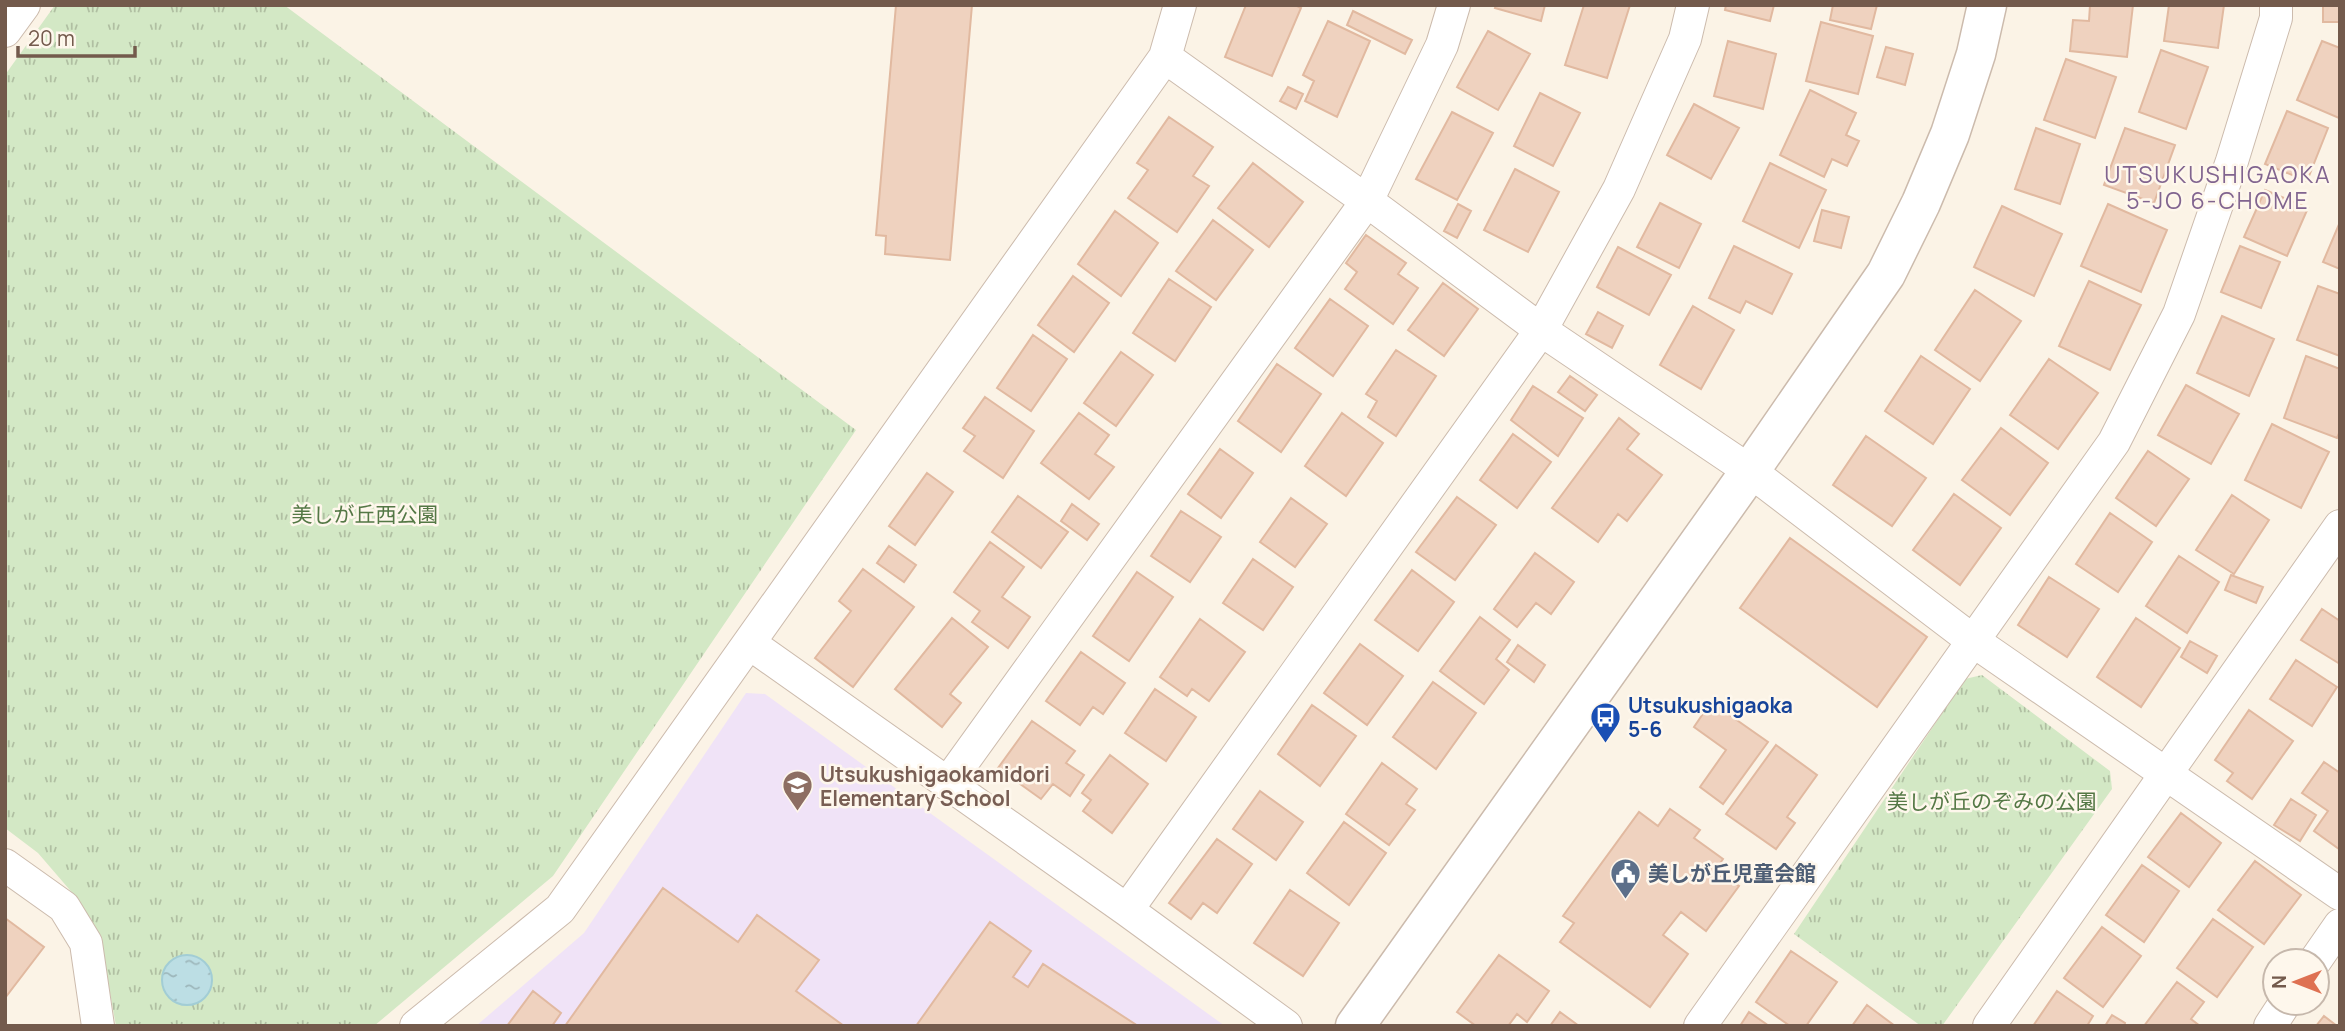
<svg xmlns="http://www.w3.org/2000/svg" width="2345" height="1031" font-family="Manrope,'Noto Sans JP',sans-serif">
	<defs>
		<pattern id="park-tufts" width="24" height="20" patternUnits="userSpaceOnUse" patternTransform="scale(1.75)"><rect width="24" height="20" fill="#d3e8c5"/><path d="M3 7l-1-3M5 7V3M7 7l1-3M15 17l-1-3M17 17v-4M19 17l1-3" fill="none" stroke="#b0bfa2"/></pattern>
		<pattern id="water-ripples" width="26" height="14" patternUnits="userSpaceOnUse" patternTransform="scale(1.75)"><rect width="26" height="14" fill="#bcdee4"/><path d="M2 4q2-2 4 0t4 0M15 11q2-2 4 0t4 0" fill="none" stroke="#9db7bb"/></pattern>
	</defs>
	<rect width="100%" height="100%" fill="#fbf3e6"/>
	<path fill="#f0e3f7" d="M746 693 765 694 1225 1026H476L584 933Z"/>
	<path fill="url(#park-tufts)" d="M55 5H284L856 430 553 876 374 1026H116L101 943 75 896 38 853 5 828V75Z
		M1982 675 2110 771 2112 789 1942 1026H1921L1794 934 1965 679Z"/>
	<path fill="url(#water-ripples)" stroke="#a2cdd5" stroke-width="2" d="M162 980a25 25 0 1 1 50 0a25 25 0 1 1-50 0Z"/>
	<path fill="#efd2bf" stroke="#e1b9a0" stroke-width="2" d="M896 5H972L950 260 885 254 886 236 876 235Z
		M1246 5H1295L1301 8 1272 76 1225 57Z
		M1496 5H1545L1541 21 1495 8Z
		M1584 5H1630L1607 78 1565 65Z
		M1726 5H1774L1770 21 1725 10Z
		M1833 5H1877L1871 29 1830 20Z
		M2090 5H2133L2127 57 2070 51 2073 20 2089 21Z
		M2169 5H2224L2218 48 2164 41Z
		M2323 5H2340V22H2323Z
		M1353 11 1412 40 1405 54 1347 25Z
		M1328 21 1370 41 1337 117 1305 101 1314 81 1303 75Z
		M1821 22 1873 36 1858 94 1806 81Z
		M1488 31 1530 54 1498 110 1457 87Z
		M1728 41 1776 54 1763 109 1714 96Z
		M2322 41 2340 48 2339 118 2297 100Z
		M1886 47 1913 54 1905 85 1877 77Z
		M2161 50 2208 67 2186 129 2139 112Z
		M2066 59 2116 77 2095 138 2044 120Z
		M1288 87 1303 94 1296 109 1280 101Z
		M1810 90 1856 113 1846 135 1859 141 1847 166 1832 159 1824 177 1780 155Z
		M1540 93 1580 113 1553 166 1514 146Z
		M1694 104 1739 128 1711 179 1667 155Z
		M2287 111 2328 128 2307 181 2265 164Z
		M1452 112 1493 133 1457 200 1416 179Z
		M1169 117 1213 147 1193 176 1209 186 1177 232 1128 198 1148 170 1137 163Z
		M2036 128 2080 144 2060 204 2015 189Z
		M2125 128 2175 145 2154 203 2104 185Z
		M1253 163 1303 202 1269 247 1218 208Z
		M1770 163 1826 190 1799 248 1743 221Z
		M1515 169 1559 192 1528 252 1484 230Z
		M2265 190 2308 208 2287 256 2244 237Z
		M1660 203 1701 224 1679 268 1637 247Z
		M1458 204 1471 211 1457 238 1444 231Z
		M2108 204 2167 230 2141 292 2081 266Z
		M2002 206 2062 234 2034 296 1974 267Z
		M1822 210 1849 217 1841 248 1814 241Z
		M1115 211 1158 243 1121 296 1078 264Z
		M1213 220 1253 250 1216 300 1176 271Z
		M2340 222V269L2323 262Z
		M1366 235 1406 263 1398 274 1418 288 1393 324 1345 289 1357 272 1346 263Z
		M1734 246 1792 274 1772 314 1746 301 1740 313 1709 298Z
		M2240 246 2280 262 2261 308 2221 292Z
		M1618 247 1671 275 1649 315 1597 287Z
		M1073 276 1109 303 1074 352 1038 325Z
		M1169 279 1211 307 1175 361 1133 333Z
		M2089 281 2141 305 2110 370 2059 346Z
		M1443 283 1478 309 1444 356 1408 330Z
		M2318 286 2340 294V356L2297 340Z
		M1975 290 2021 321 1980 381 1935 350Z
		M1330 299 1368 326 1333 376 1295 348Z
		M1693 306 1734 330 1701 389 1660 365Z
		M1598 312 1623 326 1612 348 1586 334Z
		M2222 316 2274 339 2249 396 2197 373Z
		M1033 335 1067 359 1031 411 997 388Z
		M1396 350 1436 376 1396 436 1368 417 1377 401 1366 394Z
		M1121 352 1153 375 1116 426 1084 403Z
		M1921 356 1970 389 1933 444 1885 411Z
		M2306 356 2340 369V431L2337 438 2284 418Z
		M2049 359 2098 393 2058 449 2010 415Z
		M1277 364 1321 394 1281 452 1238 421Z
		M1570 376 1597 395 1585 411 1558 392Z
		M2186 385 2239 414 2211 464 2158 435Z
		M1533 386 1583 418 1558 456 1511 420Z
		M985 397 1034 431 1003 478 964 451 975 436 963 428Z
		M1079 413 1109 435 1095 454 1114 467 1089 499 1041 463Z
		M1342 413 1383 443 1346 496 1305 466Z
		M1619 418 1639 434 1627 449 1662 475 1627 521 1618 514 1598 542 1552 508Z
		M2272 424 2329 452 2301 508 2245 480Z
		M2001 428 2048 463 2010 515 1962 480Z
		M1513 434 1551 462 1517 508 1480 480Z
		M1866 436 1926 478 1892 526 1833 485Z
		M1220 449 1253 473 1221 518 1188 494Z
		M2148 451 2189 479 2156 526 2116 498Z
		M927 473 953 492 915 545 889 526Z
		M1954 494 2001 528 1960 585 1913 550Z
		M2232 495 2269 520 2234 574 2196 550Z
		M1018 496 1068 532 1041 568 992 532Z
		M1457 497 1496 525 1455 580 1416 552Z
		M1291 498 1327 524 1295 567 1260 542Z
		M1072 504 1099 524 1087 540 1061 521Z
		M1181 511 1221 537 1190 582 1151 556Z
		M2110 513 2152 542 2118 592 2076 564Z
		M1790 538 1927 637 1877 707 1740 608Z
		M990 542 1024 567 1002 597 1030 617 1008 648 972 622 980 611 954 592Z
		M889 546 916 565 904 582 877 563Z
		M1535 553 1574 582 1551 614 1536 603 1517 627 1494 609Z
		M2179 556 2219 582 2187 633 2146 606Z
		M1253 559 1293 587 1263 630 1223 603Z
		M863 569 914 607 853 687 815 658 851 611 839 601Z
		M1412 570 1454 602 1418 651 1375 620Z
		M1137 572 1173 597 1129 661 1093 636Z
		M2231 575 2263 587 2256 603 2225 590Z
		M2049 577 2099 609 2067 657 2018 625Z
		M2322 609 2340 621V664L2301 640Z
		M1480 617 1510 640 1496 659 1509 670 1484 704 1440 671Z
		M952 618 988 647 950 694 961 703 942 727 895 689Z
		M2136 618 2180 648 2141 707 2097 677Z
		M1200 619 1245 652 1209 701 1192 689 1187 696 1160 677Z
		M2190 641 2217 656 2207 673 2181 657Z
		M1360 644 1403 676 1367 725 1324 693Z
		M1518 645 1545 665 1534 682 1507 662Z
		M1081 652 1125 683 1103 714 1093 707 1080 725 1046 701Z
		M2296 660 2337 687 2312 726 2270 699Z
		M1433 682 1476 713 1436 769 1393 737Z
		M1155 689 1196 717 1166 761 1125 733Z
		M1711 702 1768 742 1723 804 1700 787 1726 750 1694 727Z
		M1312 705 1356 736 1320 786 1278 754Z
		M2249 710 2293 741 2252 799 2227 781 2233 773 2215 760Z
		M1032 721 1075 751 1066 763 1084 775 1070 796 1053 784 1041 799 998 768Z
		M1776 745 1817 775 1787 817 1795 823 1776 849 1726 814Z
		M1110 755 1148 784 1112 833 1083 811 1091 800 1082 793Z
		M2324 762 2340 773 2339 849 2314 831 2328 811 2302 793Z
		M1382 763 1417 789 1406 804 1415 810 1389 845 1346 814Z
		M1260 791 1303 822 1276 860 1233 829Z
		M2291 799 2316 815 2300 841 2274 825Z
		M1670 809 1700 830 1694 838 1723 859 1716 869 1739 886 1706 931 1681 912 1663 935 1688 954 1650 1007 1560 942 1574 923 1563 916 1639 812 1658 826Z
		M2181 813 2221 843 2189 887 2148 857Z
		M1344 822 1386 853 1349 905 1307 873Z
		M1217 839 1252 864 1217 913 1203 903 1191 919 1169 903Z
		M2255 861 2301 895 2264 944 2218 910Z
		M2142 865 2179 891 2144 942 2106 915Z
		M663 888 738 942 757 915 819 960 796 991 844 1026H565Z
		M1290 890 1339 923 1303 976 1254 943Z
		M5 918 44 947 5 998Z
		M2213 919 2253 947 2217 997 2177 968Z
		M990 922 1031 951 1013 977 1028 987 1043 964 1138 1026H916Z
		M2102 927 2141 956 2103 1007 2064 978Z
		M1791 951 1837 982 1806 1026H1790L1756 1002Z
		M1499 955 1549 991 1527 1022 1517 1014 1508 1026H1476L1457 1012Z
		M2177 982 2204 1002 2191 1019 2200 1026H2144Z
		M533 991 561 1013 552 1026H507Z
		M2057 991 2093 1016 2087 1026H2033Z
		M1867 1005 1895 1026H1852Z
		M1560 1012 1579 1026H1550Z
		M1749 1012 1769 1026H1740Z
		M2112 1015 2125 1023 2124 1026H2105Z
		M2324 1016 2337 1026H2316Z"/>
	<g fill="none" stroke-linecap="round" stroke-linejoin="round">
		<defs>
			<path id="minor" d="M5 31 24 5
				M1165 57 1367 201 1541 330 1750 471 1972 640 2340 894
				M749 643 1127 910 1286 1026
				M947 784 1367 201 1442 45 1454 5
				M5 865 64 907 86 943 98 1026
				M1127 910 1541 330 1619 189 1685 39 1693 5
				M2315 961 2340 925
				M416 1026 560 909 1165 57 1180 5
				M1700 1026 2114 442 2179 314 2232 161 2276 18V5
				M1989 1026 2340 526
				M2270 1026 2285 1003"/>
			<path id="tertiary" d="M1355 1026 1750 471 1886 274 1921 203 1950 134 1976 54 1987 5"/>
		</defs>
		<use href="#minor" stroke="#ccbbad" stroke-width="34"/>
		<use href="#tertiary" stroke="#ccbbad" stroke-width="41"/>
		<use href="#minor" stroke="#fff" stroke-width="32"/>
		<use href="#tertiary" stroke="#fff" stroke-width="38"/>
	</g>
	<defs>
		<symbol id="bus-pin" viewBox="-11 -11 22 30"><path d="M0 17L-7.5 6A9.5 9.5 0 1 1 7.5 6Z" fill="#1a4fb4" stroke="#fef7ec"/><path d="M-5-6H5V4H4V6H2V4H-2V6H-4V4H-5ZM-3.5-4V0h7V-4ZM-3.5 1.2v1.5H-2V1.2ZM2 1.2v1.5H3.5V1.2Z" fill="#fff"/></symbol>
		<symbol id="school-pin" viewBox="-11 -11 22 30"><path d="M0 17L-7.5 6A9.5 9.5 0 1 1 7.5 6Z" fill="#8d6e63" stroke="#fef7ec"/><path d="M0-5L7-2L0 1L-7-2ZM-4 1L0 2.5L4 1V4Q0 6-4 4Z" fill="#fff"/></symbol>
		<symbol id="civic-pin" viewBox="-11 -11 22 30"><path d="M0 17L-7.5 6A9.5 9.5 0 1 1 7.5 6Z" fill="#5c6f8a" stroke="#fef7ec"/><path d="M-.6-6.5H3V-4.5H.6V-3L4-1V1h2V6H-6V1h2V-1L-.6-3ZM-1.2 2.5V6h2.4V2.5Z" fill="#fff"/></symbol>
	</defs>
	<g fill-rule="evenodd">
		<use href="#bus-pin" x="1588" y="700" width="35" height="47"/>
		<use href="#school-pin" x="780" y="768" width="35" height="47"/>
		<use href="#civic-pin" x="1608" y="856" width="35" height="47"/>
	</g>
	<g text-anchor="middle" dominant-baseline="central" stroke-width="5" stroke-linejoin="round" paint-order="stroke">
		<g font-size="21" fill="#547845" stroke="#fef7ec">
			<text x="365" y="514">美しが丘西公園</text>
			<text x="1992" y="801">美しが丘のぞみの公園</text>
		</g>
		<g font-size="21" font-weight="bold" fill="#164399" stroke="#fef7ec" text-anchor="start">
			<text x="1628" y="705">Utsukushigaoka<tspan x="1628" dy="24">5-6</tspan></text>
		</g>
		<g font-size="21" font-weight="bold" fill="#785e54" stroke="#fef7ec" text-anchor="start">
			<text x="820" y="774">Utsukushigaokamidori<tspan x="820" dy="24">Elementary School</tspan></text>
		</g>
		<g font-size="21" font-weight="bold" fill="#4e5e75" stroke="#fef7ec" text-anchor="start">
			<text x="1648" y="873">美しが丘児童会館</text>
		</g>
		<g font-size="23" letter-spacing="2" fill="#81648f" stroke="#fef7ec">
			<text x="2218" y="174">UTSUKUSHIGAOKA<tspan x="2218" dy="26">5-JO 6-CHOME</tspan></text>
		</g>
	</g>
	<rect width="2345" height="1031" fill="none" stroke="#735a4c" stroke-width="14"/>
	<g transform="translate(2296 982) rotate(270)"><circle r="33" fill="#fef7ec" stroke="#c6b8ac" stroke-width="2"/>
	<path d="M0-5L12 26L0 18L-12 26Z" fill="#de7152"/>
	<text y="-10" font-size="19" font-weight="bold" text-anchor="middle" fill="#735a4c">N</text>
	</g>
	<path d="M18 46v10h117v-10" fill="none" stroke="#735a4c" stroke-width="3.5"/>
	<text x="28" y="46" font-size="21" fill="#735a4c" stroke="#fef7ec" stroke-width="5" paint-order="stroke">20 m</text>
</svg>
